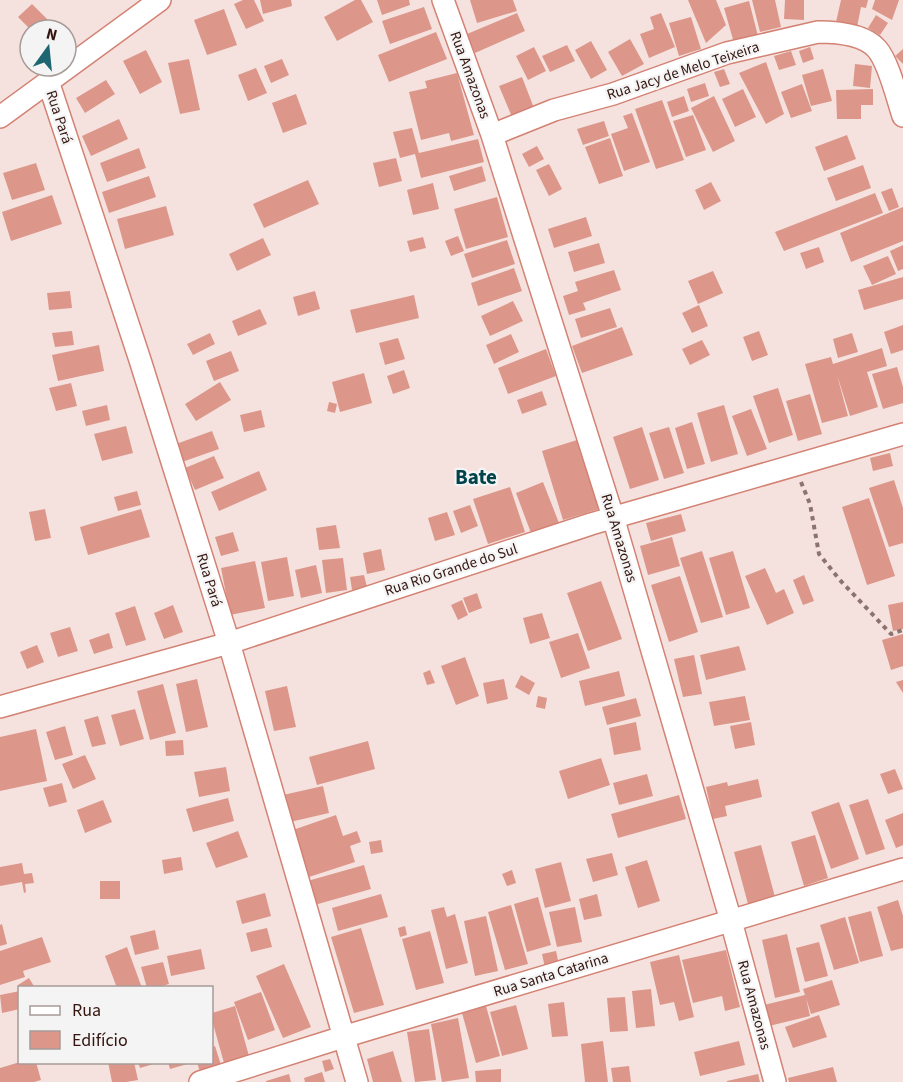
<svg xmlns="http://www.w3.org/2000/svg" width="903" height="1082" font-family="'Source Sans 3',sans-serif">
	<rect width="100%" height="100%" fill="#f5e2df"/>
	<path fill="#dc978a" d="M243 0H254L264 21 246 29 234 4Z
		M260 0H291L292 6 263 14Z
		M355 0H361L373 22 337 41 324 17Z
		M377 0H409L410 5 382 15Z
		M470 0H513L517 11 477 23Z
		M688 0H716L726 25 706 43Z
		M752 0H775L781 27 760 32Z
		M785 0H804V20L784 19Z
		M841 0H868L866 8 861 7 857 27 836 22Z
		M875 0H899L892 20 872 9Z
		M749 1 758 36 734 43 724 8Z
		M32 4 54 26 50 30H31L18 17Z
		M424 7 432 29 390 44 382 21Z
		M224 9 237 45 207 55 194 20Z
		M517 13 525 31 475 53 467 34Z
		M661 13 675 47 649 58 640 34 654 29 650 17Z
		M876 15 888 23 880 35 868 28Z
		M691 17 701 49 679 56 669 23Z
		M436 32 447 59 389 82 378 55Z
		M630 39 644 64 622 76 608 52Z
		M591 41 607 70 591 79 575 50Z
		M567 45 575 61 550 72 542 56Z
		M534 47 546 71 528 80 516 56Z
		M810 47 814 59 803 63 799 51Z
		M903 49V64L895 56Z
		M146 50 162 82 140 94 123 61Z
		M791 51 796 65 779 70 774 56Z
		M189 59 200 110 180 114 168 63Z
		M282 59 289 75 271 83 264 66Z
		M766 62 784 114 766 124 739 73Z
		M855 64 872 66 870 88 853 86Z
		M256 68 267 93 248 101 238 75Z
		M724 69 730 84 720 87 714 72Z
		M823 69 832 101 811 106 802 75Z
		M457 73 474 135 451 141 449 133 421 140 409 92 427 88 425 81Z
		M522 77 534 108 512 117 499 86Z
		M106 80 115 94 85 113 76 98Z
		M705 83 709 96 691 102 687 89Z
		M802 84 812 111 791 118 781 92Z
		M743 89 756 117 735 127 722 99Z
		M873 89V105H861V119H837L836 90Z
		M296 94 307 124 283 133 272 103Z
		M684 96 689 111 672 117 667 102Z
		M714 96 735 141 713 152 691 108Z
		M662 100 684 160 656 169 635 109Z
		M632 113 650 162 624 171 611 134 628 128 623 116Z
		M693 115 706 150 686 157 673 121Z
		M119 119 128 139 91 156 82 136Z
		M604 121 609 136 583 145 577 129Z
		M412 128 419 153 478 139 484 162 421 178 415 154 400 158 393 132Z
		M847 135 856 159 824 171 815 147Z
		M610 138 623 176 599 184 585 147Z
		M537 146 544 159 529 167 522 154Z
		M139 148 146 168 107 182 100 163Z
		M396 158 402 181 379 187 373 163Z
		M36 163 45 190 12 200 3 173Z
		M549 164 562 189 549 196 536 170Z
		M863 165 871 188 836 201 827 178Z
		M482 166 486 181 454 191 449 176Z
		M149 176 156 197 109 213 102 192Z
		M308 180 319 204 264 228 253 204Z
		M711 182 721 201 704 210 695 190Z
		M433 183 439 209 413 215 407 190Z
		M892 188 899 207 889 211 881 192Z
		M875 193 883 213 784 251 775 232Z
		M52 195 62 224 11 241 2 212Z
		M497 197 508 237 466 249 454 209Z
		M166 206 174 235 125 249 117 219Z
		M903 207V241L851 262 840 233Z
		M586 217 592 236 554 248 548 229Z
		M458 236 464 251 451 256 445 241Z
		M423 237 426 248 410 252 407 241Z
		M263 238 271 255 237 271 229 254Z
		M507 240 515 264 472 278 464 254Z
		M599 243 605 263 574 272 568 252Z
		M903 245V269L898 271 890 251Z
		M819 247 824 262 806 269 800 253Z
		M888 256 896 274 872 285 863 266Z
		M514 268 522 291 478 306 471 283Z
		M614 270 621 290 583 303 586 310 569 315 563 296 578 291 575 282Z
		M713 271 723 293 698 304 688 281Z
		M903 277V299L864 310 858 290Z
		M70 291 72 308 49 310 47 293Z
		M315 291 320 309 298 316 293 297Z
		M414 295 419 318 356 333 350 310Z
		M513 301 523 321 490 336 481 316Z
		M699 305 708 326 692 333 682 313Z
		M610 308 617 327 581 338 575 319Z
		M260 309 267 324 238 336 232 321Z
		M903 325V350L891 354 884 332Z
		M622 327 633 355 582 373 572 346Z
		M72 331 74 345 55 347 52 333Z
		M759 331 768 355 752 361 743 337Z
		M210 333 215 344 193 355 187 344Z
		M852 333 858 352 838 358 833 339Z
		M511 334 519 352 494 364 486 345Z
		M398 338 405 359 385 365 379 343Z
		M702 340 710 355 690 365 682 349Z
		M99 345 104 371 58 381 52 355Z
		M882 348 887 366 867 372 878 407 850 416 837 375 848 416 822 423 805 364 831 357 833 364Z
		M546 349 556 376 508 394 498 368Z
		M231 351 239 371 214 381 206 361Z
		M897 367 903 387V403L883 409 872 374Z
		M404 370 410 388 393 394 387 376Z
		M364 373 372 403 340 412 332 382Z
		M220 382 231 400 196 421 185 404Z
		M71 383 77 406 56 411 49 388Z
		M778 388 793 435 769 443 753 396Z
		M542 391 547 405 522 414 517 400Z
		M810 394 822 434 798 441 786 401Z
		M329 402 337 404 335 413 327 411Z
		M107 405 110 420 86 426 82 411Z
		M724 405 738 454 711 462 697 413Z
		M751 409 767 449 747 456 732 416Z
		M261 410 265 427 244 432 240 415Z
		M692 422 705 464 687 469 675 428Z
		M126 426 133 453 102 461 94 434Z
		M642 427 659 480 630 489 613 437Z
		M669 427 684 473 664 479 649 433Z
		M212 431 219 449 182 462 176 444Z
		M577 440 599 509 563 520 542 451Z
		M890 453 893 466 873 471 870 458Z
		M214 456 224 478 195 490 185 468Z
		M259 471 267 490 219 511 211 492Z
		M894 480 903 508V543L889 547 869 488Z
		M543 482 559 523 531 533 516 493Z
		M510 487 525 532 488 544 473 499Z
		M137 491 141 505 118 511 114 497Z
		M869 498 895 576 867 585 842 507Z
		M470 505 478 526 461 533 453 511Z
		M45 509 51 538 35 541 29 512Z
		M141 509 150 537 88 555 80 527Z
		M447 512 455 535 435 541 428 518Z
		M681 514 686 531 651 541 646 523Z
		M336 525 340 548 319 550 316 528Z
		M233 532 239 551 221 556 215 537Z
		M672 537 680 566 648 575 640 546Z
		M381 549 385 570 367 574 363 553Z
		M702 551 723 617 701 623 680 558Z
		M733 551 750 608 726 615 709 558Z
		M287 557 294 596 268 601 261 562Z
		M343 558 347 590 326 593 322 560Z
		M255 561 265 608 230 615 221 568Z
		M316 565 322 593 301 598 295 570Z
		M765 568 776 593 784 589 794 613 767 625 745 576Z
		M364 575 367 587 352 590 350 577Z
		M804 575 814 601 803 605 793 580Z
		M680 576 698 632 669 642 651 585Z
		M601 581 622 639 588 651 567 593Z
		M477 593 482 608 469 613 463 598Z
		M462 600 468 615 458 620 451 605Z
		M903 602V629L893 631 888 605Z
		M173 605 183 632 164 639 154 613Z
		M135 606 146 640 126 646 115 613Z
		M542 613 550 638 530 644 523 618Z
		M70 627 78 651 58 657 50 633Z
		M109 633 113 648 94 654 89 640Z
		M578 633 590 668 561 678 549 642Z
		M903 634V666L891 670 882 640Z
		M37 645 44 662 27 669 20 652Z
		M739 646 746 670 706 680 700 655Z
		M694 655 702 694 683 697 674 659Z
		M465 657 479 696 456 705 441 666Z
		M430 670 435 683 427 685 423 673Z
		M619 671 625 696 585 706 579 681Z
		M521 675 535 683 529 695 515 687Z
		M197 679 208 727 186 732 176 684Z
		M504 679 508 699 487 704 483 683Z
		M903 680V693L896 682Z
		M163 684 176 733 150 740 137 691Z
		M287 686 296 727 274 731 265 691Z
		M538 696 547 698 545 709 536 707Z
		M745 696 750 720 714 726 709 702Z
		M636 698 641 716 607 725 602 707Z
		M135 709 144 739 120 746 111 715Z
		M98 716 106 744 92 747 84 720Z
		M636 722 641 750 614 755 609 728Z
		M751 722 755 745 735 749 730 726Z
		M65 726 73 755 55 760 46 732Z
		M36 729 47 781 0 791V737Z
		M183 740 184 755 166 756 165 741Z
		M368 741 375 769 317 785 309 757Z
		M85 755 96 779 73 789 62 764Z
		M601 758 610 785 568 799 559 771Z
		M226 767 230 791 199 797 194 772Z
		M895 769 903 789 888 794 880 774Z
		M647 774 653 796 619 805 613 783Z
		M758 779 762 797 725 806 727 816 713 819 706 787 727 782 728 786Z
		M62 783 67 802 49 807 43 788Z
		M323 786 329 813 290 822 283 795Z
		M679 795 686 819 618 838 611 814Z
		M228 798 234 821 193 832 186 809Z
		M868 799 885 849 866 855 849 805Z
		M103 800 112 822 85 833 77 810Z
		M839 802 859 859 831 869 811 812Z
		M903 813V845L896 848 885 820Z
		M336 815 343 836 357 831 361 842 350 846 355 862 309 877 293 830Z
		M238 831 248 857 216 868 206 843Z
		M815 835 828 878 804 886 791 842Z
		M381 840 383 852 371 854 369 842Z
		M761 845 775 897 748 904 734 852Z
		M612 853 618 875 593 882 586 859Z
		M181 857 183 870 164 874 162 860Z
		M647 860 660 901 638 908 625 867Z
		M561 862 571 901 545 908 535 869Z
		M22 863 24 874 32 873 34 883 25 884 26 892 24 893 22 882 0 886V867Z
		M364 865 371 889 311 906 304 882Z
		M512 870 516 883 507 886 502 874Z
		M100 881H120V899H100Z
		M265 893 271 916 242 924 236 901Z
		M381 894 388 917 338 931 332 908Z
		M597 894 602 916 584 920 579 899Z
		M538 897 551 945 527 952 514 904Z
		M898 900 903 916V948L891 951 877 907Z
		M511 905 528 964 505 970 488 912Z
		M444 907 447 917 455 914 468 963 446 969 431 910Z
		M575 907 582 942 557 947 549 912Z
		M871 911 883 956 860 962 848 917Z
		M486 916 498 971 475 976 464 921Z
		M845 917 859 963 834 970 820 925Z
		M2 924 7 944 0 946V925Z
		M405 926 407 935 400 937 398 928Z
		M267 928 272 947 251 952 246 933Z
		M361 928 384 1005 354 1013 331 937Z
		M155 930 159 949 135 955 130 936Z
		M430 931 444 983 416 990 402 939Z
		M787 934 800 992 775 998 762 940Z
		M42 937 51 962 23 971 25 977 0 985V951Z
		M819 942 828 976 805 982 796 948Z
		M127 947 142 988H117L105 956Z
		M201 949 205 969 171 976 167 956Z
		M726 950 740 1007 725 1011 722 996 693 1003 682 960Z
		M556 951 559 965 545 968 542 954Z
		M679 955 694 1017 679 1021 674 1002 660 1005 650 962Z
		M163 962 169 984 155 988H147L141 967Z
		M284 964 311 1027 283 1038 256 976Z
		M29 978 35 988H20L18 985Z
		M832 980 840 1005 811 1014 806 998 810 1016 769 1026 764 1005 805 995 803 989Z
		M651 989 655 1026 636 1028 632 991Z
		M20 991V1009L2 1013 0 995Z
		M261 992 275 1030 248 1040 234 1002Z
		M625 997 628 1031 610 1032 607 998Z
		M564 1002 568 1036 552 1037 548 1004Z
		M516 1005 528 1049 502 1056 490 1012Z
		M235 1006 249 1056 224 1063 212 1020V1013Z
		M486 1006 500 1056 476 1063 462 1013Z
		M819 1015 827 1037 793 1048 785 1027Z
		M458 1018 469 1078 442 1082 431 1024Z
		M429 1029 436 1080 415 1082 407 1032Z
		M603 1041 608 1082H585L581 1044Z
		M739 1041 745 1065 700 1076 694 1052Z
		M215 1046 221 1065 200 1072 197 1062H212V1047Z
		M393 1051 402 1082H373L367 1059Z
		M330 1059 334 1069 325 1072 322 1061Z
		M20 1062H36L41 1080 34 1082H0V1068Z
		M108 1062H134L138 1080 126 1082H112Z
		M138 1062H157V1063L140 1068Z
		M168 1062H191V1063L170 1069Z
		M629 1066 631 1082H613L611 1068Z
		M833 1067 837 1082H789L788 1078Z
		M501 1069V1082H476L475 1071Z
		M322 1072 325 1082H305L304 1078Z
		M289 1074 291 1082H266V1081Z
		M758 1074 760 1082H727V1081Z"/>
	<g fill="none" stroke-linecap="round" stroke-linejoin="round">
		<defs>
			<path id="minor" d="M443 0 492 135 613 517 731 921 775 1082
				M48 81 140 360 229 643 357 1082
				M0 117 160 0
				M492 135 554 110 613 94 727 53 818 32C837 32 864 34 877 49 889 63 897 98 903 116
				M0 707 229 643 591 524 903 434
				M200 1082 343 1037 903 869"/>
		</defs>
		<use href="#minor" stroke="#d38273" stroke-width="24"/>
		<path stroke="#8d736f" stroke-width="4" stroke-dasharray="4.5 4.5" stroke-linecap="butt" d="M801 482 810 504 819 554 839 579 891 634 903 630"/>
		<use href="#minor" stroke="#fff" stroke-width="21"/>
	</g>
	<g text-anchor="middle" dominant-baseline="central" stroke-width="4.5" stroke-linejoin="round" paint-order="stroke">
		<g font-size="15" fill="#34150f" stroke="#f4f4f4">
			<text transform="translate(683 71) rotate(-18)">Rua Jacy de Melo Teixeira</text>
			<text transform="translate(470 75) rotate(70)">Rua Amazonas</text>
			<text transform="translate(59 117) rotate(72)">Rua Pará</text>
			<text transform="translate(619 538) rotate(73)">Rua Amazonas</text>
			<text transform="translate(451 570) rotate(-18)">Rua Rio Grande do Sul</text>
			<text transform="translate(209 580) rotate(73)">Rua Pará</text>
			<text transform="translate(551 975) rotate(-17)">Rua Santa Catarina</text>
			<text transform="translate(754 1005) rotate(75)">Rua Amazonas</text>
		</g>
		<g font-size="21" font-weight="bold" fill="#01424b" stroke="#f4f4f4">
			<text x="476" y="477">Bate</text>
		</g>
	</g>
	<rect x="18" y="986" width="195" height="78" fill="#f4f4f4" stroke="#a79b98" stroke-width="1.5"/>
	<rect x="30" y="1006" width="30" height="9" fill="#ffffff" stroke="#a79b98" stroke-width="1.5"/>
	<text x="72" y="1016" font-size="18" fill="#34150f">Rua</text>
	<rect x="30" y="1031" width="30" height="18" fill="#dc978a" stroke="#a79b98" stroke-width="1.5"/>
	<text x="72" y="1046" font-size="18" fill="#34150f">Edifício</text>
	<g transform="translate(48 48) rotate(15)"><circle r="28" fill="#f4f4f4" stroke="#a79b98" stroke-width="1.5"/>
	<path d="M0-4.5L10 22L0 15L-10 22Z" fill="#1d6773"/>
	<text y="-9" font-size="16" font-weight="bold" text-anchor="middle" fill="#34150f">N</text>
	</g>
</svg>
